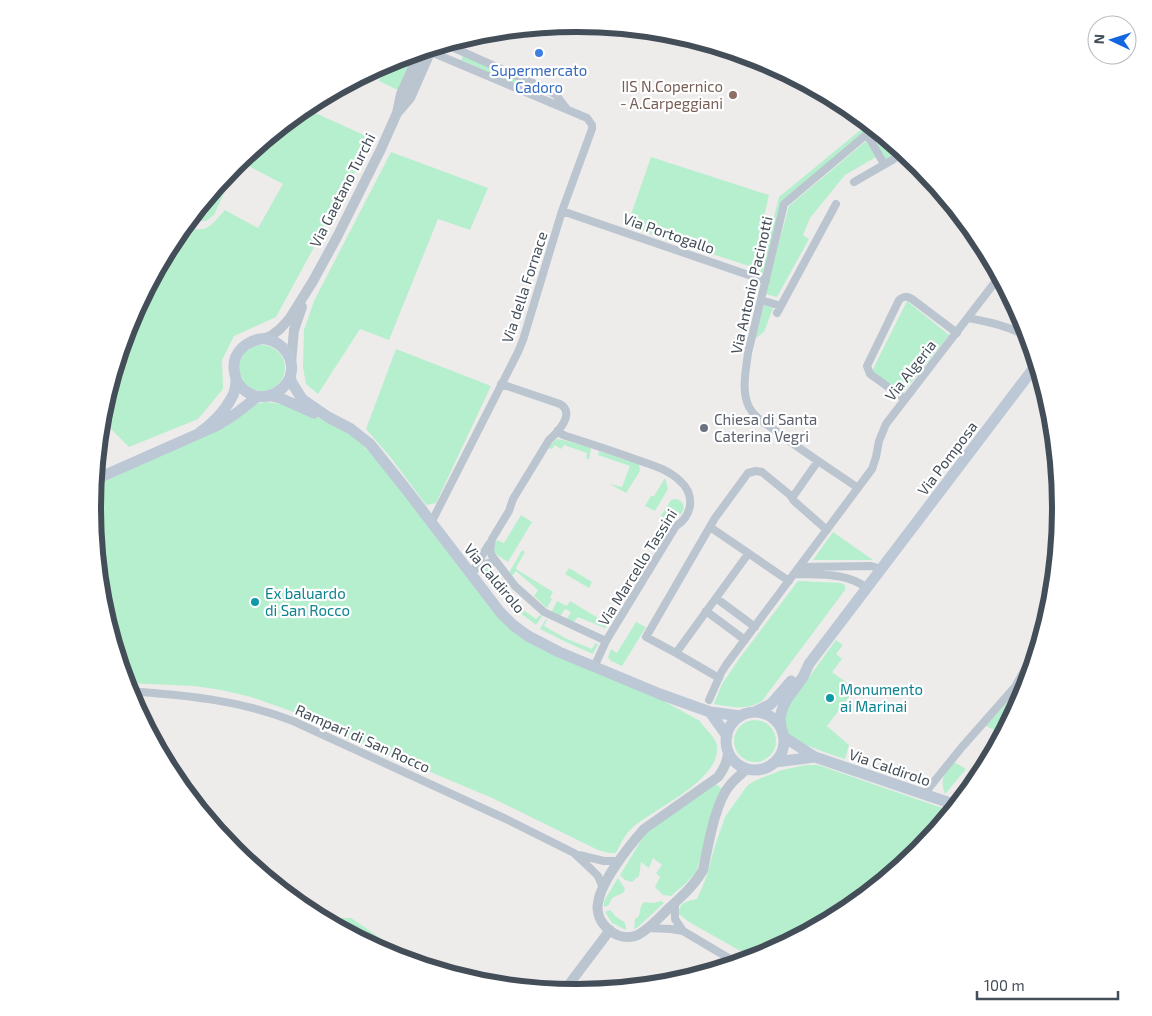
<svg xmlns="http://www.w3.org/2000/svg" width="1152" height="1016" font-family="'Exo 2',sans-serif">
	<rect width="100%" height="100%" fill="#eeebeb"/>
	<path fill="#b6efce" d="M411 54 412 61 400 91 379 81 386 63Z
		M463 55 522 81 520 86 461 60Z
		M304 108 373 139 276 317 234 336 222 360 223 389 198 419 129 447 101 419V413L129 322 174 239 184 225C206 236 211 225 225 210L258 228 283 184 239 161Z
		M863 128 866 132 783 202 765 274 760 273 779 197Z
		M872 136 884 137 902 152 886 160Z
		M866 141 876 157 845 175 810 218 803 235 809 239 777 297 765 294 789 206Z
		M391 152 488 188 470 230 438 219 389 340 360 329 318 394 306 384 303 367 304 330 314 301Z
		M651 157 769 195 752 267 627 226Z
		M225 176 228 185 214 215 206 221 191 220 190 219Z
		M907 301 949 335 903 393 872 371Z
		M764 305 773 308 764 332 755 339Z
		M239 368a23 23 0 1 1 46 0a23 23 0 1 1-46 0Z
		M396 349 491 386 436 503 426 505 391 458 366 429Z
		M265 402 282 404 330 422 357 439 381 465 490 608 499 617 660 699 700 721C705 730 715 735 717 746 721 780 655 808 633 827 625 834 621 843 616 853H609L598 850 490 797 337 733 291 711 251 697 221 690 194 686 125 683 101 602 92 508 94 486 227 426 255 404Z
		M557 439 563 440 589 447 591 449 589 459H586L587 453 564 445 561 449 555 445 552 449 548 448 553 442Z
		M599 451 639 464 640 471 626 493 610 484 622 487 630 466 598 455Z
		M665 478 668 489 655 511 645 506 651 496H654Z
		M676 499C691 503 681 519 670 521L661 516 671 500Z
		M521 515 532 522 508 562C498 555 489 553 497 540L504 543Z
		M833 532 873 560H813Z
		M522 550 525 552 517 566 516 569 553 592 550 597 552 599 547 608 534 596 538 590 516 571 511 577 509 574 510 571Z
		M489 566 492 568 498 576 494 580 519 607 536 619 540 615 542 616 536 625 515 609 498 592 480 570Z
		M569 568 592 582 589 588 565 574Z
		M798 581 841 583 845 585V590L762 701C745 711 733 707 714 704L722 684 739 659Z
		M557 601 567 606 570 601 608 624 605 628 578 617 573 623 566 620 571 612 565 609 560 616 552 611Z
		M546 619 547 620 544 626 567 639 592 649 595 643 598 644 593 654 566 642 540 629Z
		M636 622 646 627 622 666 611 661 608 657 611 649 617 653Z
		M836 640 843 645 836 654 842 659 832 672 855 689 827 726 849 745 845 759C833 755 793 742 787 733 782 724 785 715 788 706Z
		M1018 690 1023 694 1014 711 997 731 986 726Z
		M734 741a21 21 0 1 1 42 0a21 21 0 1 1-42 0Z
		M954 762 966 769 945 794C939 779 945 773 954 762Z
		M806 765H818L951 811 918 851 845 911 761 955 753 958 689 922 679 914C679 902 688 901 697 899L706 878 715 846 725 817 747 786 754 781 782 770Z
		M715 783 722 789 714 813 696 872 685 884 671 896 663 895 655 887 660 877 656 873 662 865 653 858 649 868 641 862 639 876 632 882 625 880 620 875 645 834Z
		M618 878 625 889 623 893 612 898 609 905 604 907V901Z
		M661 901 664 903 638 927 634 929 635 919 639 916 641 906 644 902 654 903Z
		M610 910C612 912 614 914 615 916 622 922 626 919 626 930L612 923 605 912Z
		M341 918H351L386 942 380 950 331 923Z"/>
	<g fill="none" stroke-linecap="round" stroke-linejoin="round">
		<path stroke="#bbc5cf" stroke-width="8" d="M445 44 544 88 556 95 566 108
			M431 52 587 118 592 125V129L562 211 523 340 518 352 431 523
			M867 134 884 164
			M854 182 894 159
			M562 211 766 281
			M761 300 781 306
			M777 313 836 204
			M968 318C989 322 1009 326 1028 337
			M501 384 560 404C576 413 558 432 549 440L513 499 509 511 492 539 490 550 492 556 515 586 544 612 606 641
			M905 399 870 374 867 366 899 300C904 296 907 296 912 299L957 333
			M558 430 561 434 566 436C588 443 610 450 632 458 648 464 667 468 680 481 687 487 691 495 690 505 689 514 684 521 676 526L606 641 594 667
			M858 488C829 468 799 449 772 428 763 422 754 417 749 407 741 391 746 370 748 353L784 204 867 134 881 135
			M792 498 818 461
			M710 527 789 581
			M799 567 871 566 882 569
			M476 569 483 564 496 562
			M471 574 489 544
			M794 574C819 575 846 572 867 588
			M716 598 755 627
			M706 611 745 640
			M676 653 748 554
			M719 678 676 653 646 637 715 518 748 473 756 471 762 472 790 495 794 501 827 530
			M128 691C185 695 240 700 293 721L506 819 574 853 591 869 598 876 603 888
			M709 700 721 673 726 665 872 469 876 457 879 441 886 424 999 277
			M924 794 962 747 1015 687 1038 646
			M579 855 604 861H619
			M675 903V919L683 931
			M647 928 671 929 683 931 737 963"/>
		<path stroke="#bbc5cf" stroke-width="10" d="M398 112 410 98 432 48
			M263 339 271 336 280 329 290 318 313 281 337 237 381 149 397 113 401 94 420 52
			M291 363 294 330 302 307
			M728 754C727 763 724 769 718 777L644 829C629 846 601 881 598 903 594 922 616 942 635 936 645 933 659 918 667 910 680 898 694 886 703 870 708 847 715 802 730 785 735 779 741 774 747 769
			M564 991 610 930"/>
		<path stroke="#bcc8d6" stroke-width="11" d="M290 377 292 383 302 399 328 417 351 429 370 444 402 484 500 612 513 625 528 636 559 652 660 694 710 712 741 716
			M271 396 280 398 314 413
			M198 434C212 424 224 413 232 397 235 392 236 385 236 379 235 375 234 371 234 368 233 352 246 342 260 339 268 338 278 342 284 349 311 381 259 419 236 380
			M94 480 216 426 234 415 257 397
			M710 712 727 736
			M755 712 771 704 791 681
			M726 741a29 29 0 1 1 58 0a29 29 0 1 1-58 0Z
			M781 728 780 717 783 707 787 699 803 677 809 664 1036 365
			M784 737 815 757 956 805
			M775 762 815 757"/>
	</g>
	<circle fill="#3f7fe0" stroke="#fff" stroke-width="2" cx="539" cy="53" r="5"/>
	<circle fill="#8d6e63" stroke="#fff" stroke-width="2" cx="733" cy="95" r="5"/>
	<circle fill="#6b7280" stroke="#fff" stroke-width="2" cx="704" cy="428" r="5"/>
	<g fill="#0f9aa8" stroke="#fff" stroke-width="2">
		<circle cx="255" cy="602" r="5"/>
		<circle cx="830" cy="698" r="5"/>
	</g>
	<g text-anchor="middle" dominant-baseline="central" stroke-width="4.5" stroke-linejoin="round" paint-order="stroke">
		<g font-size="15" fill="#366cbe" stroke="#fff">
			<text x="539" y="70">Supermercato<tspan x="539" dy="17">Cadoro</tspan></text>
		</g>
		<g font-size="15" fill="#785e54" stroke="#fff" text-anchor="end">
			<text x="723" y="86">IIS N.Copernico<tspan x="723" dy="17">- A.Carpeggiani</tspan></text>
		</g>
		<g font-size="15" fill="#434e59" stroke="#fff">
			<text transform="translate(342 190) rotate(-63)">Via Gaetano Turchi</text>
			<text transform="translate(669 233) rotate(19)">Via Portogallo</text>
			<text transform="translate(751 285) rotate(-77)">Via Antonio Pacinotti</text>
			<text transform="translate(524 287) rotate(-72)">Via della Fornace</text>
			<text transform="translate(910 370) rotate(-52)">Via Algeria</text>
			<text transform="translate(947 458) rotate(-53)">Via Pomposa</text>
			<text transform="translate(637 567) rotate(-58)">Via Marcello Tassini</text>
			<text transform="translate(495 578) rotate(50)">Via Caldirolo</text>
			<text transform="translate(363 738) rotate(24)">Rampari di San Rocco</text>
			<text transform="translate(890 767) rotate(19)">Via Caldirolo</text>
		</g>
		<g font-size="15" fill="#5b616d" stroke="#fff" text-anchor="start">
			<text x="714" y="419">Chiesa di Santa<tspan x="714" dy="17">Caterina Vegri</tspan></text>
		</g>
		<g font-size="15" fill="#0d838f" stroke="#fff" text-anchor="start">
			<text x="265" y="593">Ex baluardo<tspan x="265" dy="17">di San Rocco</tspan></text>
			<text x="840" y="689">Monumento<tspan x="840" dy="17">ai Marinai</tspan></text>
		</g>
	</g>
	<path d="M0 0H1152V1016H0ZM576 32H577A475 475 0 0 1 1052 507V509A475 475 0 0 1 577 984H576A475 475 0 0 1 101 509V507A475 475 0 0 1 576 32Z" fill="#fff" fill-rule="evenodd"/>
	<path fill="none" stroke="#434e59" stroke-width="6" d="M576 32H577A475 475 0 0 1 1052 507V509A475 475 0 0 1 577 984H576A475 475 0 0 1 101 509V507A475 475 0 0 1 576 32Z"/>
	<g transform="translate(1112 40) rotate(274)"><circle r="24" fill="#ffffff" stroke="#b4b8bd"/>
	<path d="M0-4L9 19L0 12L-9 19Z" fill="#1267e1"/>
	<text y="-8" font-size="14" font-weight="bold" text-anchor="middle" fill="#434e59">N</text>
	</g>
	<path d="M977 991v8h141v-8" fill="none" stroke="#434e59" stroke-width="2.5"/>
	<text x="984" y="991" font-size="15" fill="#434e59" stroke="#ffffff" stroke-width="4" paint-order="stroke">100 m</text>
</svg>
